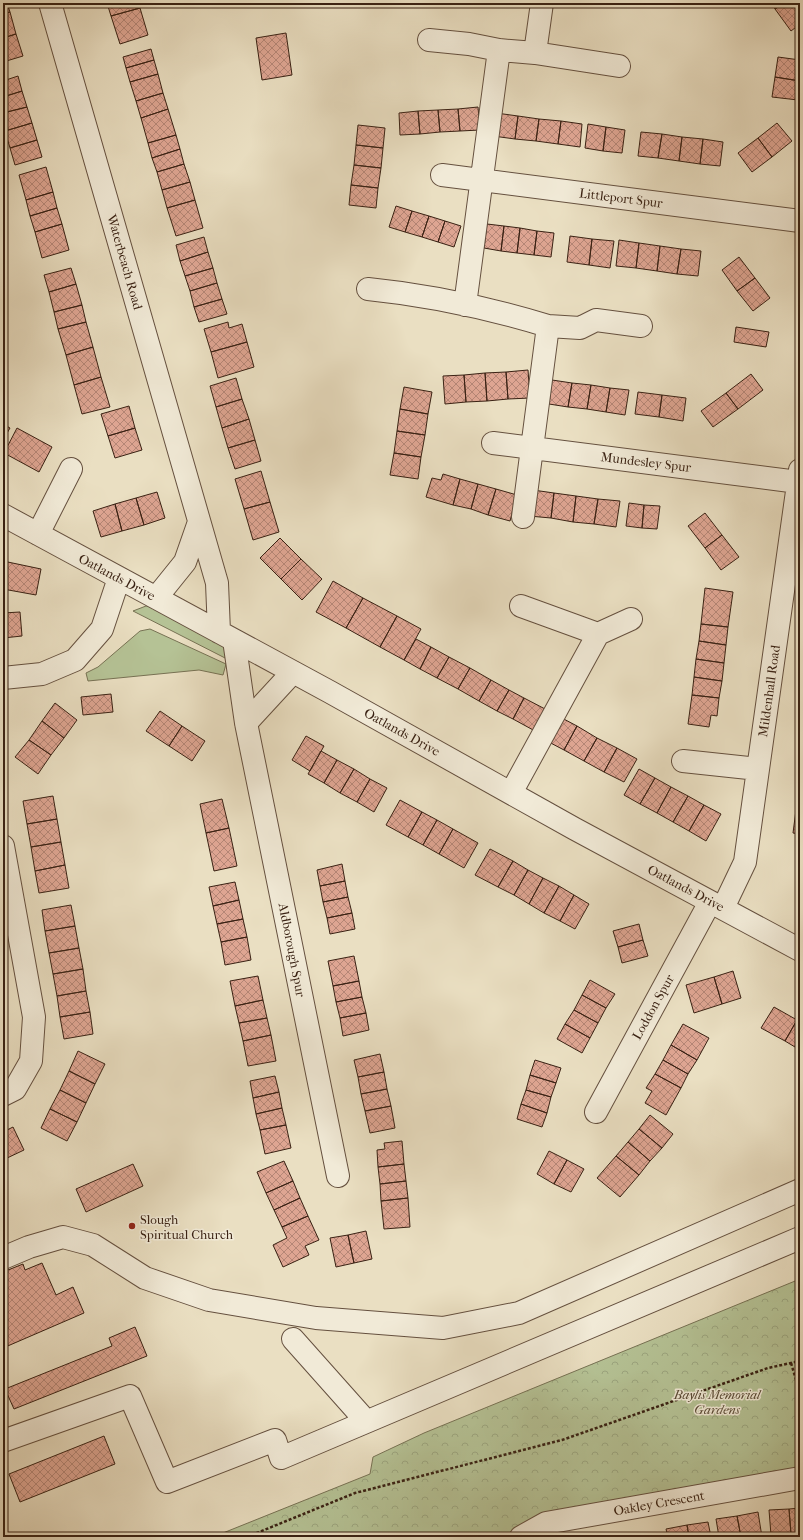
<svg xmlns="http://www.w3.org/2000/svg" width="803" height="1540" font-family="'IM FELL French Canon',serif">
	<defs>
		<pattern id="forest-crowns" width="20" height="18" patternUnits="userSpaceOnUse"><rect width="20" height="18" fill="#b5c295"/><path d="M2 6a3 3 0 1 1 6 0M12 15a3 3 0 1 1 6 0" fill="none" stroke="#9ca680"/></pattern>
		<pattern id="building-cross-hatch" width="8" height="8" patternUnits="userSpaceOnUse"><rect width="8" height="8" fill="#dea592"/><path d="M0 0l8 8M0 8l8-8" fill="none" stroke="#b58676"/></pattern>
	</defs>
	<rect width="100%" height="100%" fill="#eadfc2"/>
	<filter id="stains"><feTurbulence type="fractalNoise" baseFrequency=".005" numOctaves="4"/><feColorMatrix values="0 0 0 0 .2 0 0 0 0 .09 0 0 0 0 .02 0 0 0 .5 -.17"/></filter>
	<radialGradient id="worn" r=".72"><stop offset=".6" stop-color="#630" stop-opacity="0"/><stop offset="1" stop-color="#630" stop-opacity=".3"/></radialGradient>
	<path fill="#b5c295" stroke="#777254" d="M146 606H156L229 648 227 659 133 611Z
		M150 629 226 664 223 675 199 670 88 681 86 673 98 667 140 631Z"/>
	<path fill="url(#forest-crowns)" stroke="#777254" d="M800 1279V1471L543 1517 500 1537H213L370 1474 373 1457 424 1433Z"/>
	<path fill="url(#building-cross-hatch)" stroke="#392113" d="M3 3H7L10 12 3 14Z
		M107 3H138L140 8 111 16Z
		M771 3H784L775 9Z
		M784 3H795L800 9V24L791 31 775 9Z
		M140 8 148 35 120 44 111 16Z
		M10 12 16 34 3 38V14Z
		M286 33 292 75 262 80 256 38Z
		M16 34 23 56 3 62V38Z
		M151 49 154 60 126 68 123 57Z
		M778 57 800 60V81L775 77Z
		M154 60 158 74 130 82 126 68Z
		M158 74 163 93 136 101 130 82Z
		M18 76 22 91 3 97V81Z
		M775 77 800 81 798 100 772 97Z
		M22 91 27 107 3 113V97Z
		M163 93 168 109 141 118 136 101Z
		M27 107 32 123 5 131 3 113Z
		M478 107 480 130 460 131 458 109Z
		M168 109 176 135 148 143 141 118Z
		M458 109 460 131 440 132 438 110Z
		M438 110 440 132 420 134 418 111Z
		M418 111 420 134 400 135 399 113Z
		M496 113 518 116 515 139 493 136Z
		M518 116 539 119 536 141 515 139Z
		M539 119 561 121 558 144 536 141Z
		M561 121 582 124 580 147 558 144Z
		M32 123 37 140 10 148 5 131Z
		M777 123 792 141 772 157 758 138Z
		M588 124 606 127 603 151 585 148Z
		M358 125 385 128 383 148 356 145Z
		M606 127 625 130 622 153 603 151Z
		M641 132 662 134 658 158 638 156Z
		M662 134 682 137 679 161 658 158Z
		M176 135 180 149 152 158 148 143Z
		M682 137 703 139 700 164 679 161Z
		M758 138 772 157 752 172 738 153Z
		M703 139 723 142 720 166 700 164Z
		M37 140 42 157 15 165 10 148Z
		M356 145 383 148 381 168 354 165Z
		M180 149 184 164 157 172 152 158Z
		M184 164 190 182 162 190 157 172Z
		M354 165 381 168 378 188 351 185Z
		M46 167 53 192 26 200 19 175Z
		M190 182 195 200 167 208 162 190Z
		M351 185 378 188 376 208 349 205Z
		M53 192 57 208 30 216 26 200Z
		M195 200 203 228 176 236 167 208Z
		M396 206 412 211 405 232 389 227Z
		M57 208 62 224 35 232 30 216Z
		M412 211 429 216 422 237 405 232Z
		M429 216 445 221 438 242 422 237Z
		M445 221 461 226 454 247 438 242Z
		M62 224 69 250 42 258 35 232Z
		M487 224 504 226 501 251 484 248Z
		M504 226 520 228 517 253 501 251Z
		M520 228 537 231 534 255 517 253Z
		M537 231 554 233 551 257 534 255Z
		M570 236 592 239 589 265 567 262Z
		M204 237 208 252 180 261 176 245Z
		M592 239 614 241 610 268 589 265Z
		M619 240 639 243 636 268 616 266Z
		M639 243 660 246 657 271 636 268Z
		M660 246 681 249 677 274 657 271Z
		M681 249 701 251 698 276 677 274Z
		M208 252 213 268 185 276 180 261Z
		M739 257 755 278 737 291 722 270Z
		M71 268 76 284 49 292 44 275Z
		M213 268 217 283 190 291 185 276Z
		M755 278 770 298 753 311 737 291Z
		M217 283 222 299 194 307 190 291Z
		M76 284 82 305 54 312 49 292Z
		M222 299 227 314 199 322 194 307Z
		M82 305 86 322 58 329 54 312Z
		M86 322 93 347 66 355 58 329Z
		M228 322 229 328 242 324 247 342 211 352 204 329Z
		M736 327 769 332 766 347 734 342Z
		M247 342 254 367 218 378 211 352Z
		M93 347 101 377 74 385 66 355Z
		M528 370 530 398 508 399 506 372Z
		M506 372 508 399 487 401 485 373Z
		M485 373 487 401 466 402 464 375Z
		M751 374 763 390 738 409 726 393Z
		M464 375 466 402 445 404 443 376Z
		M101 377 110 407 82 414 74 385Z
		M236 378 242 399 216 407 210 386Z
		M552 380 572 383 568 407 549 404Z
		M572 383 591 385 587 409 568 407Z
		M591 385 610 388 606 412 587 409Z
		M404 387 432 392 428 414 400 409Z
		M610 388 629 390 625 415 606 412Z
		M638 392 662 395 659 417 635 414Z
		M726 393 738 409 713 427 701 411Z
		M662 395 686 398 683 421 659 417Z
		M242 399 249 419 222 428 216 407Z
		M129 406 135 428 108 436 101 414Z
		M400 409 428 414 425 435 397 431Z
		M249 419 255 440 228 448 222 428Z
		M3 424 10 428 3 440Z
		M17 428 52 447 39 472 4 453Z
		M135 428 142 450 115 458 108 436Z
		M397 431 425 435 421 457 394 453Z
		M255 440 261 461 235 469 228 448Z
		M394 453 421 457 418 479 390 475Z
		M261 471 270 502 244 509 235 479Z
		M443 474 460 479 453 505 426 497 432 478 441 480Z
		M460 479 478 484 471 509 453 505Z
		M478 484 496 489 488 515 471 509Z
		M496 489 517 495 510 521 488 515Z
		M533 490 554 493 551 518 529 516Z
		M157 492 165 518 144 525 136 498Z
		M554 493 576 496 573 522 551 518Z
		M576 496 598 499 594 524 573 522Z
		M136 498 144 525 122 531 115 504Z
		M598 499 620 501 616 527 594 524Z
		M270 502 279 532 253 540 244 509Z
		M629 503 644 505 642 528 626 526Z
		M115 504 122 531 101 537 93 511Z
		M644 505 660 506 657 529 642 528Z
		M705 513 722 535 705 548 688 526Z
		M722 535 739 557 721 570 705 548Z
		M280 538 301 559 281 579 260 558Z
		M301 559 322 579 302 600 281 579Z
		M3 561 41 569 36 595 3 589Z
		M333 581 363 598 346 628 316 612Z
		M705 588 733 592 728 627 701 624Z
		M363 598 397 616 380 647 346 628Z
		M20 612 22 636 3 638V613Z
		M397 616 421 629 404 660 380 647Z
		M701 624 728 627 726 645 699 641Z
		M416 639 431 647 420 669 404 660Z
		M699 641 726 645 724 663 696 659Z
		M431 647 449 657 437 678 420 669Z
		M449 657 470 668 458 689 437 678Z
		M696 659 724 663 722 681 694 677Z
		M470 668 491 680 479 701 458 689Z
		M694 677 722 681 719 698 692 695Z
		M491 680 509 690 497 711 479 701Z
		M509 690 524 698 513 719 497 711Z
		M111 694 113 712 83 715 81 697Z
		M692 695 719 698 717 716 711 715 709 727 688 724Z
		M524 698 547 710 535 731 513 719Z
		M55 703 77 720 64 738 42 721Z
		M160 711 182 726 169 746 146 731Z
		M558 716 577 726 564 750 545 740Z
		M42 721 64 738 51 755 29 740Z
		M182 726 205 741 192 761 169 746Z
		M577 726 597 738 584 761 564 750Z
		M306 736 324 746 310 771 292 760Z
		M597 738 617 748 604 772 584 761Z
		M29 740 51 755 38 774 15 757Z
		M617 748 637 759 624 782 604 772Z
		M321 751 337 760 324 783 308 774Z
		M337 760 354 769 340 793 324 783Z
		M354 769 370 779 357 802 340 793Z
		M639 769 655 778 640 804 624 795Z
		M655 778 671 787 657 813 640 804Z
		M370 779 387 788 374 812 357 802Z
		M800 779V834L793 833Z
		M671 787 688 796 673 822 657 813Z
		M53 796 57 819 27 824 23 801Z
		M688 796 704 805 689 831 673 822Z
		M222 799 229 828 206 833 200 804Z
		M400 800 422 812 408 837 386 825Z
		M704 805 721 814 706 841 689 831Z
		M422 812 437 820 423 845 408 837Z
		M57 819 61 842 31 847 27 824Z
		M437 820 453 829 439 854 423 845Z
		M229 828 237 866 214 871 206 833Z
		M453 829 478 843 464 868 439 854Z
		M61 842 65 865 35 871 31 847Z
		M490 849 513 861 498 887 475 875Z
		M513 861 528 870 514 895 498 887Z
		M342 864 345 881 320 886 317 870Z
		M65 865 69 888 39 893 35 871Z
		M528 870 543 878 529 904 514 895Z
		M543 878 559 886 544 913 529 904Z
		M345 881 348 897 323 902 320 886Z
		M235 882 239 900 213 906 209 887Z
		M559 886 574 895 560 921 544 913Z
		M574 895 589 904 575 929 560 921Z
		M348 897 352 913 327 918 323 902Z
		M239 900 243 919 217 924 213 906Z
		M71 905 75 926 45 931 42 910Z
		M352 913 355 929 330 934 327 918Z
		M243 919 247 937 221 942 217 924Z
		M639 924 643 940 618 947 613 931Z
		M75 926 79 948 49 953 45 931Z
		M247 937 251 960 225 965 221 942Z
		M643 940 648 956 622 963 618 947Z
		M79 948 83 969 53 974 49 953Z
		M354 956 359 981 333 986 328 961Z
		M83 969 86 991 57 996 53 974Z
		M733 971 741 998 722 1004 714 977Z
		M258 976 263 1000 235 1006 230 981Z
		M714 977 722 1004 694 1013 686 985Z
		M590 980 615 994 606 1008 582 995Z
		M359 981 362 997 336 1002 333 986Z
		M86 991 90 1012 60 1017 57 996Z
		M582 995 606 1008 598 1023 574 1010Z
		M362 997 366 1013 340 1018 336 1002Z
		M263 1000 267 1018 239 1023 235 1006Z
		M774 1007 797 1020 785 1041 761 1028Z
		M574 1010 598 1023 590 1038 565 1024Z
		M90 1012 93 1034 64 1039 60 1017Z
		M366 1013 369 1030 343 1036 340 1018Z
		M267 1018 271 1035 243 1041 239 1023Z
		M797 1020 800 1021V1050L785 1041Z
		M565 1024 590 1038 582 1053 557 1039Z
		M683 1024 709 1038 697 1060 671 1045Z
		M271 1035 276 1061 248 1066 243 1041Z
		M671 1045 697 1060 688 1074 663 1060Z
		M78 1051 105 1064 95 1084 69 1071Z
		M380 1054 384 1072 358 1077 354 1060Z
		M535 1060 561 1068 556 1083 530 1075Z
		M663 1060 688 1074 681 1088 655 1074Z
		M69 1071 95 1084 86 1103 60 1090Z
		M384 1072 387 1089 361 1094 358 1077Z
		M655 1074 681 1088 666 1115 645 1103 652 1091 646 1088Z
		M530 1075 556 1083 551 1097 526 1090Z
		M275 1076 279 1092 253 1098 250 1081Z
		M387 1089 391 1106 365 1111 361 1094Z
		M60 1090 86 1103 77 1122 50 1109Z
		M526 1090 551 1097 547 1113 521 1104Z
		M279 1092 282 1108 256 1114 253 1098Z
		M521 1104 547 1113 542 1127 517 1119Z
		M391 1106 395 1128 370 1133 365 1111Z
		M282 1108 286 1125 260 1130 256 1114Z
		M50 1109 77 1122 67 1141 41 1128Z
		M650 1115 673 1134 662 1148 639 1129Z
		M286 1125 291 1148 265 1154 260 1130Z
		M13 1127 24 1150 5 1159 3 1154V1132Z
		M639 1129 662 1148 650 1161 628 1142Z
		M402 1141 404 1164 378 1167 377 1150 385 1149 384 1143Z
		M628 1142 650 1161 639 1175 616 1156Z
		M549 1151 567 1160 554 1184 537 1174Z
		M616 1156 639 1175 620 1197 597 1178Z
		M567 1160 584 1169 571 1192 554 1184Z
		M284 1161 293 1181 266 1193 257 1172Z
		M133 1164 143 1186 86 1212 76 1189Z
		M404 1164 406 1181 380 1184 378 1167Z
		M293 1181 300 1198 274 1210 266 1193Z
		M406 1181 408 1198 381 1201 380 1184Z
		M300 1198 308 1216 282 1227 274 1210Z
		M408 1198 410 1227 384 1229 381 1201Z
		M308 1216 319 1240 305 1246 309 1255 283 1267 273 1245 287 1238 282 1227Z
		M366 1231 372 1259 354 1263 348 1235Z
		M348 1235 354 1263 336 1267 330 1238Z
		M42 1263 56 1295 73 1287 84 1313 3 1348V1272L23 1264 25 1270Z
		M135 1327 147 1356 14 1409 5 1389 112 1346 109 1338Z
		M104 1436 115 1464 20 1502 9 1474Z
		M800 1508V1534H791L789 1509Z
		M789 1509 791 1534 771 1535 769 1510Z
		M758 1512 762 1537H741L737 1516Z
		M737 1516 741 1537H719L716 1519Z
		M708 1522 711 1537H689L687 1525Z
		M687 1525 689 1537H668L666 1529Z
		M657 1533 658 1537H636Z"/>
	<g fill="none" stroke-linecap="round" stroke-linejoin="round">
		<defs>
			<path id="minor" d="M50 3 217 583 219 632
				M429 40 469 44 499 50
				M535 53 619 66
				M442 175 800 221
				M368 289C428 295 489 308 548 326L523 517
				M465 305 499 50 535 53 542 3
				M548 326 580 328 596 320 641 326
				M493 443 798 482
				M3 515 330 692 575 829 800 950
				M38 534 71 469
				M156 598 185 562 199 522
				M598 634 631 619
				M234 640 246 723 338 1176
				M3 678 42 674 75 660 102 629 119 578
				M246 723 293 672
				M683 761 758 769
				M511 793 598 634 521 606
				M3 846 34 1017 31 1061 15 1089 3 1095
				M723 908 745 862 800 470
				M596 1112 710 902
				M3 1258 29 1247 63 1237 93 1245 145 1278 209 1300 316 1318 443 1328 519 1313 800 1190
				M293 1339 366 1421
				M3 1441 130 1396 167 1482 275 1440 281 1458 800 1238
				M521 1537 546 1523 800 1478"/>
		</defs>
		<use href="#minor" stroke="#65503f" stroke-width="24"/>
		<path stroke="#392113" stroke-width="2.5" stroke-dasharray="3 2" stroke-linecap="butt" d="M791 1363 800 1393
			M247 1537 355 1493 562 1440 768 1368 800 1361"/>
		<use href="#minor" stroke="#f1ead7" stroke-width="22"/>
	</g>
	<circle fill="#8f2418" stroke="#f1ead7" stroke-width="1.5" cx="132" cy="1226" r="4"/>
	<g text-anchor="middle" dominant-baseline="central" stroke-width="3" stroke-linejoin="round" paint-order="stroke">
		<g font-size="13" fill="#392113" stroke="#f1ead7">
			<text transform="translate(621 198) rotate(7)">Littleport Spur</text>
			<text transform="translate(125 262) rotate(74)">Waterbeach Road</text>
			<text transform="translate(646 462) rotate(7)">Mundesley Spur</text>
			<text transform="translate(117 577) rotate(28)">Oatlands Drive</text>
			<text transform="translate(769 691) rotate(-82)">Mildenhall Road</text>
			<text transform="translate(402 732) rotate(29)">Oatlands Drive</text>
			<text transform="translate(686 888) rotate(28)">Oatlands Drive</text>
			<text transform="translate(292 950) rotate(79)">Aldborough Spur</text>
			<text transform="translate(653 1007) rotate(-61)">Loddon Spur</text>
			<text transform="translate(659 1503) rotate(-10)">Oakley Crescent</text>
		</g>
		<g font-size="13" fill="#392113" stroke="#f1ead7" text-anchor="start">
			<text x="140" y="1219">Slough<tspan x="140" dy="15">Spiritual Church</tspan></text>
		</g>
		<g font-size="13" font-style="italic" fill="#584934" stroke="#f1ead7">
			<text x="717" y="1394">Baylis Memorial<tspan x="717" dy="15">Gardens</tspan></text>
		</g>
	</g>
	<rect width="803" height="1540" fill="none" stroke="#eadfc2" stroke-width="16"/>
	<rect x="4" y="4" width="795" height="1532" fill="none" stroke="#392113" stroke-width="2"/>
	<rect x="8" y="8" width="787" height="1524" fill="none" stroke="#392113"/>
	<rect width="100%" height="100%" filter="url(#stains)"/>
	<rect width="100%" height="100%" fill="url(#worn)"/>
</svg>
